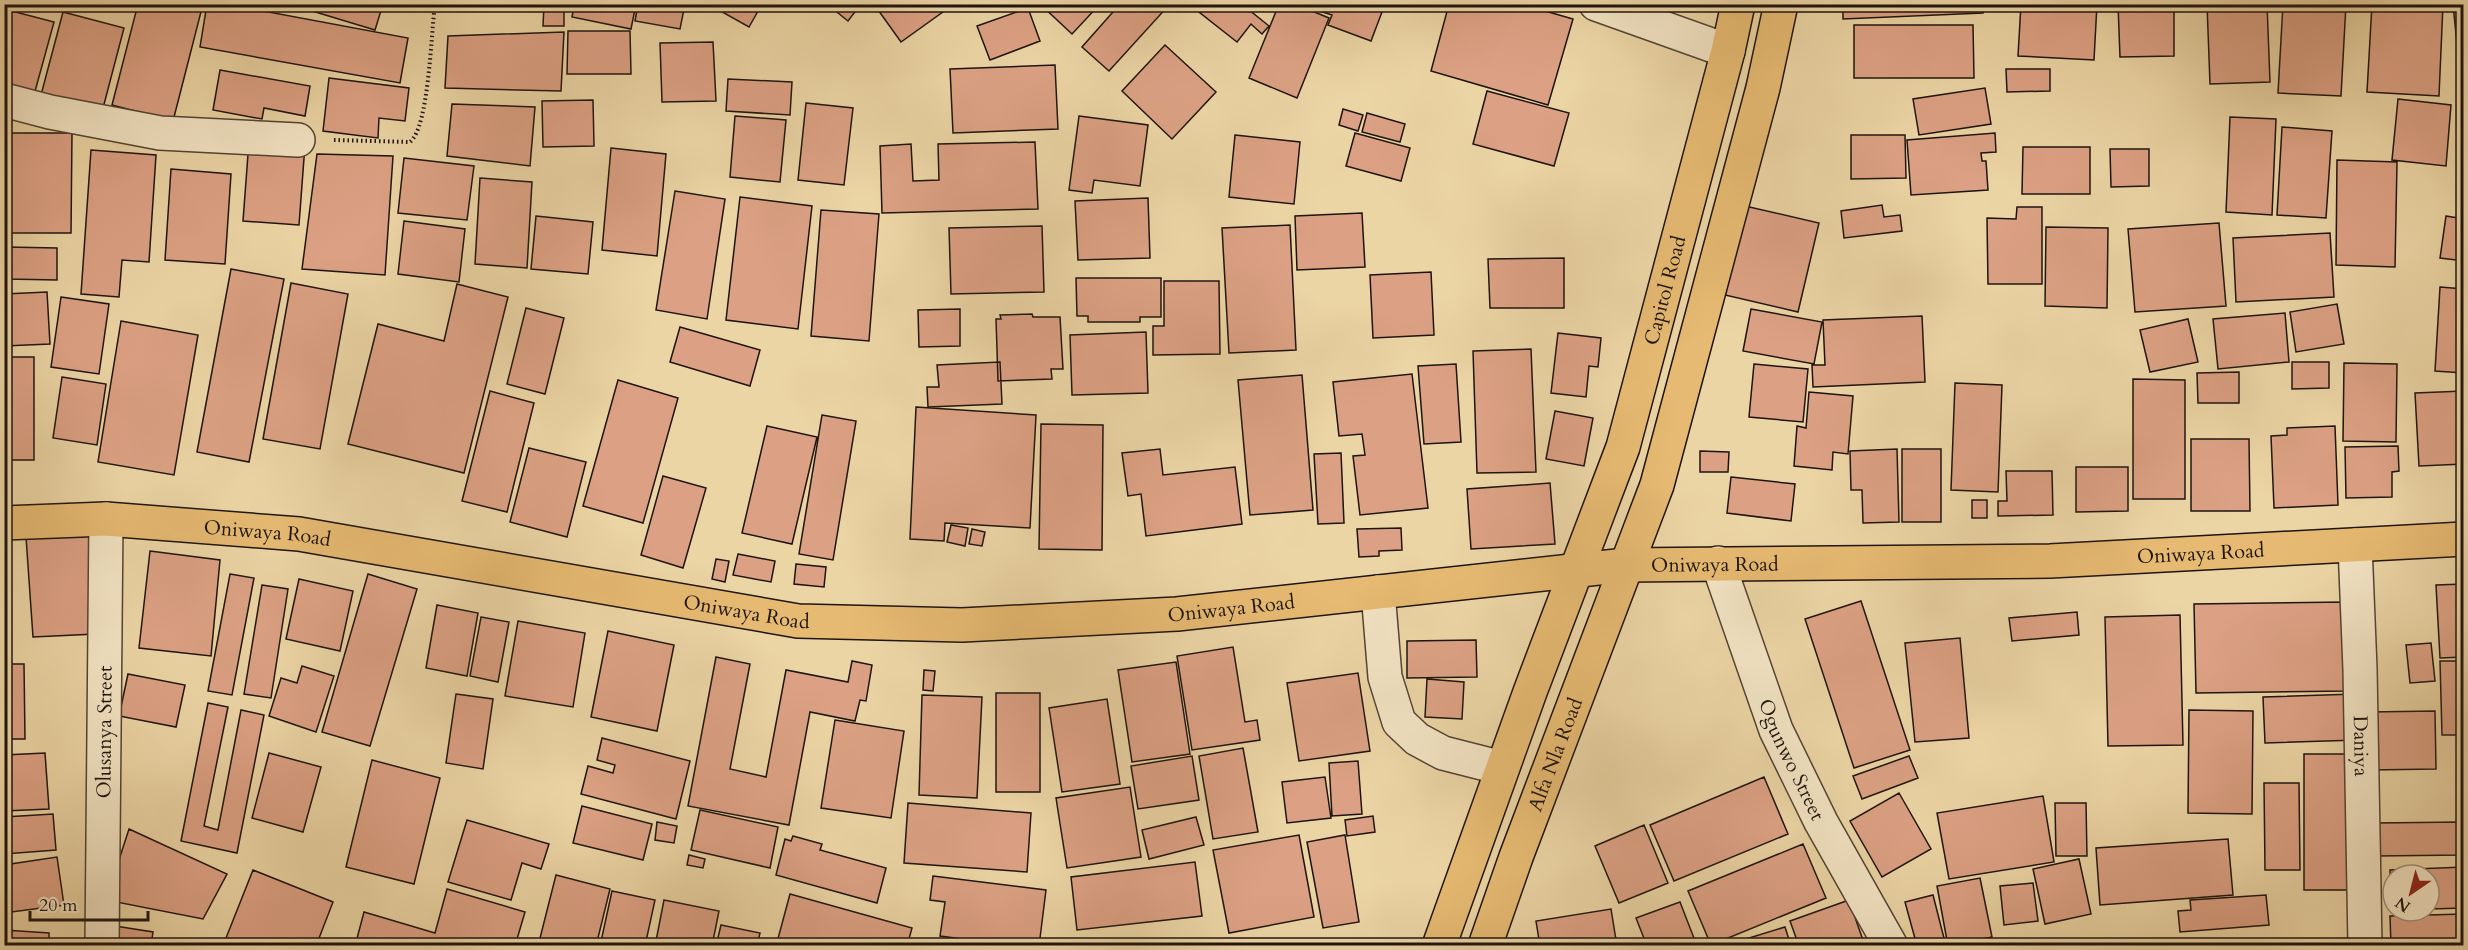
<svg xmlns="http://www.w3.org/2000/svg" width="2468" height="950" font-family="Cardo,serif">
	<rect width="100%" height="100%" fill="#ecd5a5"/>
	<filter id="stains"><feTurbulence type="fractalNoise" baseFrequency=".00333" numOctaves="4"/><feColorMatrix values="0 0 0 0 .2 0 0 0 0 .09 0 0 0 0 .02 0 0 0 .5 -.17"/></filter>
	<radialGradient id="worn" r=".72"><stop offset=".6" stop-color="#630" stop-opacity="0"/><stop offset="1" stop-color="#630" stop-opacity=".3"/></radialGradient>
	<path fill="#dca184" stroke="#1e140f" stroke-width="1.5" d="M138 4H203L173 121 112 105Z
		M207 4H226L408 38 400 83 200 47Z
		M289 4H383L375 30Z
		M563 4H636L631 29 572 17 574 6Z
		M638 4H685L680 29 635 21Z
		M708 4H762L749 27Z
		M827 4H861L848 21Z
		M879 4H954L901 42 876 7Z
		M1040 4H1100L1072 34Z
		M1120 4 1169 5 1109 71 1082 47Z
		M1205 4H1251L1248 9 1269 26 1262 34 1251 24 1237 42 1199 12Z
		M1279 4H1295L1329 18 1297 98 1249 78Z
		M1311 4H1385L1371 41 1328 25 1332 15 1310 8Z
		M1449 4H1521L1573 19 1548 105 1431 71Z
		M1843 4H1983V13L1843 19Z
		M2021 4H2097L2094 60 2018 56Z
		M2118 4H2174V56L2120 57Z
		M2207 4H2267L2270 82 2210 84Z
		M2283 4H2346L2341 96 2278 93Z
		M2372 4H2443L2439 96 2367 92Z
		M2453 4H2464V54H2458Z
		M544 5 564 6V26H543Z
		M1028 8 1040 41 990 60 977 26Z
		M4 9 54 22 34 95 4 87Z
		M63 12 124 28 102 112 41 95Z
		M1854 25H1973L1974 78H1854Z
		M568 31H630L631 74H567Z
		M564 32 561 91 445 88 448 36Z
		M713 42 716 101 662 102 660 43Z
		M1165 45 1216 92 1172 139 1122 91Z
		M1055 65 1058 129 953 133 950 69Z
		M2006 69H2050V91L2007 92Z
		M220 70 310 86 305 116 264 108 262 119 213 110Z
		M2460 76H2464V103H2460Z
		M329 78 409 88 405 121 379 118 378 138 323 131Z
		M728 79 792 82 790 115 726 111Z
		M1985 88 1991 124 1919 135 1913 99Z
		M1487 91 1569 113 1554 166 1473 144Z
		M2398 99 2451 105 2446 166 2392 160Z
		M593 100 594 146 543 147 542 101Z
		M806 103 853 108 844 185 798 180Z
		M452 104 535 107 530 166 447 156Z
		M1343 109 1363 115 1358 131 1339 125Z
		M1367 113 1405 124 1400 142 1362 132Z
		M735 116 786 120 780 182 730 177Z
		M1079 116 1148 125 1140 186 1094 180 1092 193 1069 190Z
		M2230 117 2276 119 2272 215 2226 212Z
		M2282 127 2332 131 2326 218 2277 215Z
		M10 133H72L71 233H9Z
		M1355 133 1410 148 1401 181 1346 166Z
		M1995 133 1996 152 1981 153 1982 161H1986L1988 190 1911 195 1907 140Z
		M1235 135 1300 142 1294 204 1229 197Z
		M1851 135H1905L1906 178 1851 179Z
		M249 141 305 145 299 225 243 221Z
		M1035 142 1038 209 882 213 880 146 911 144 913 181 939 180 938 144Z
		M2023 147H2090V194H2022Z
		M611 148 666 154 657 256 602 250Z
		M2110 149H2149V186L2111 187Z
		M91 150 156 155 149 262 122 260 119 297 81 294Z
		M317 154 393 156 385 275 302 269Z
		M404 158 474 166 467 220 398 213Z
		M2337 160 2397 162 2395 267 2336 265Z
		M171 169 231 174 225 264 165 260Z
		M480 178 532 182 527 268 475 264Z
		M675 191 725 199 707 319 656 310Z
		M740 197 812 206 798 329 726 320Z
		M1148 198 1150 258 1078 260 1075 201Z
		M1882 205 1884 217 1900 215 1902 231 1844 238 1841 211Z
		M1745 206 1819 223 1798 312 1725 295Z
		M2017 207H2042V284H1988L1987 218 2016 219Z
		M821 210 879 214 869 341 811 336Z
		M1362 213 1365 267 1297 270 1295 216Z
		M536 216 593 222 588 274 531 269Z
		M2446 216 2464 219V261L2440 258Z
		M404 221 465 229 459 282 398 274Z
		M2219 223 2226 306 2135 312 2128 229Z
		M1290 225 1296 350 1229 353 1222 228Z
		M1042 226 1044 292 951 294 949 228Z
		M2046 227 2108 228 2107 308 2045 306Z
		M2330 233 2334 297 2236 302 2233 238Z
		M6 247 57 248V280L6 279Z
		M1564 258V308H1490L1488 259Z
		M231 269 284 279 249 462 197 452Z
		M1431 272 1434 335 1373 338 1370 275Z
		M1076 278H1161V317H1140V322H1088V316H1077Z
		M1164 281H1219L1220 354 1153 355V326H1164Z
		M291 283 348 294 320 449 263 439Z
		M457 284 508 297 464 473 348 444 378 324 444 341Z
		M2440 287 2464 289V373L2435 371Z
		M47 292 50 344 4 346V294Z
		M61 297 109 304 99 374 51 367Z
		M2337 304 2344 344 2296 352 2290 312Z
		M526 308 564 318 545 394 507 384Z
		M960 309V346L919 347 918 310Z
		M1751 309 1822 322 1814 364 1743 351Z
		M2285 313 2289 362 2218 369 2213 319Z
		M1032 314 1033 317H1060L1063 369H1051L1052 379 998 381 996 319H1001L1000 315Z
		M1922 316 1925 382 1813 387 1812 365H1825L1823 320Z
		M2188 319 2198 362 2150 372 2140 330Z
		M121 321 198 335 174 475 98 462Z
		M680 327 760 350 750 386 670 362Z
		M1146 332 1148 393 1072 395 1070 335Z
		M1558 333 1601 338 1598 367 1589 366 1586 397 1551 393Z
		M1531 349 1536 472 1477 473 1473 351Z
		M4 357H34V460H4Z
		M1000 362 1002 404 928 407 927 387H939L937 365Z
		M2292 362H2329V388L2292 389Z
		M2344 363 2397 364 2396 442 2343 441Z
		M1456 364 1461 442 1424 444 1418 366Z
		M1754 364 1808 369 1803 422 1749 417Z
		M2239 372V403H2198L2197 373Z
		M1412 374 1428 508 1360 515 1353 456 1365 455 1362 434 1339 436 1333 382Z
		M1302 375 1313 510 1250 515 1238 380Z
		M62 377 106 384 97 445 53 438Z
		M2133 379 2185 380V499H2133Z
		M618 380 678 398 643 523 583 506Z
		M1955 383 2002 385 1998 492 1951 490Z
		M490 391 534 403 507 512 462 501Z
		M2464 391V464L2419 466 2415 393Z
		M1809 392 1853 396 1848 454 1833 452 1832 470 1794 466 1797 426 1806 428Z
		M916 407 1036 415 1030 528 945 523 944 541 910 539Z
		M1555 411 1593 418 1584 466 1546 459Z
		M822 415 856 421 833 560 799 554Z
		M1041 424 1103 425 1102 550 1039 549Z
		M767 426 817 437 792 544 742 533Z
		M2335 426 2338 505 2274 508 2271 436 2287 435V428Z
		M2191 439H2249L2250 511H2191Z
		M2398 446 2399 471 2392 472V497L2346 498 2345 447Z
		M529 448 586 462 567 537 510 522Z
		M1160 449 1163 475 1235 467 1242 524 1146 536 1141 494 1128 496 1122 453Z
		M1897 449 1899 522 1863 523 1862 490H1851L1850 451Z
		M1902 449H1941V522H1902Z
		M1700 451 1729 452 1728 472H1700Z
		M1341 453 1344 523 1318 524 1314 454Z
		M2076 467H2128V511L2076 512Z
		M2006 471H2052L2053 515 1998 516V501H2007Z
		M663 476 706 488 683 568 641 555Z
		M1731 477 1795 484 1791 521 1727 513Z
		M1550 483 1555 544 1471 549 1467 489Z
		M1972 500H1987V518H1972Z
		M951 525 968 528 965 546 947 542Z
		M1401 528 1402 550 1379 551V556L1359 557 1357 529Z
		M972 529 985 532 982 546 969 544Z
		M90 534 96 634 33 637 26 537Z
		M150 551 220 560 211 656 139 648Z
		M738 554 775 561 771 582 733 575Z
		M4 555 10 652 4 653Z
		M716 559 729 561 725 582 712 579Z
		M796 564 826 567 824 587 794 584Z
		M230 574 254 578 232 695 208 691Z
		M368 574 417 589 370 746 322 732Z
		M299 579 353 591 340 651 286 639Z
		M2464 584V657L2440 658 2436 585Z
		M262 585 288 589 271 698 244 694Z
		M1861 601 1910 750 1854 768 1805 619Z
		M2347 602 2348 691 2196 693 2194 604Z
		M437 605 478 613 467 676 426 668Z
		M2077 612 2079 635 2012 641 2009 618Z
		M2180 615 2183 745 2108 746 2105 617Z
		M481 617 509 622 498 682 470 676Z
		M518 621 585 633 573 707 505 696Z
		M608 631 674 645 657 731 591 717Z
		M1960 638 1969 738 1915 742 1905 643Z
		M1476 640 1477 677 1407 678V641Z
		M2431 643 2435 681 2410 683 2406 645Z
		M1233 647 1245 722 1257 720 1260 740 1192 750 1177 656Z
		M716 657 750 664 730 769 766 777 786 670 848 682 852 661 872 665 866 701 860 700 855 721 810 712 789 825 688 806Z
		M2440 661H2464V735H2442Z
		M1176 662 1190 754 1132 762 1118 670Z
		M4 664H24L25 739H4Z
		M302 666 334 676 316 732 269 716 281 678 297 683Z
		M924 670 935 671 933 691 923 690Z
		M1358 673 1370 751 1299 761 1287 683Z
		M128 674 185 685 176 727 119 716Z
		M1427 679 1464 682 1462 719 1425 717Z
		M996 693H1040V792H996Z
		M456 694 493 699 483 769 446 763Z
		M2356 694 2358 740 2265 743 2263 697Z
		M922 695 982 697 977 798 919 795Z
		M1107 699 1120 784 1062 792 1049 708Z
		M208 703 228 707 204 826 218 830 241 710 264 715 237 853 181 841Z
		M2189 710 2253 711 2252 814 2188 813Z
		M2435 711 2436 769 2369 770 2368 712Z
		M835 720 904 731 891 818 821 808Z
		M602 738 690 761 676 819 581 794 588 766 613 773 615 765 597 760Z
		M1243 748 1258 832 1213 839 1199 756Z
		M45 753 49 809 4 811V755Z
		M269 753 321 767 303 832 252 818Z
		M2304 754H2351L2350 890H2304Z
		M1192 756 1199 800 1138 809 1131 766Z
		M1909 756 1918 778 1862 799 1853 776Z
		M372 760 440 778 414 884 346 867Z
		M1358 761 1362 814 1332 816 1329 763Z
		M1325 777 1331 818 1287 823 1282 782Z
		M1764 777 1788 834 1674 881 1650 825Z
		M2264 783H2299L2300 870H2265Z
		M1130 787 1141 857 1067 868 1056 798Z
		M1899 793 1931 849 1882 877 1850 821Z
		M2043 796 2054 862 1949 879 1937 813Z
		M908 803 1031 813 1027 872 904 863Z
		M2055 803H2086L2087 856H2056Z
		M582 806 652 824 643 860 573 843Z
		M700 810 778 827 770 868 691 850Z
		M53 814 56 850 4 854V817Z
		M1373 816 1375 832 1347 836 1345 820Z
		M1196 817 1204 845 1149 859 1142 830Z
		M467 820 549 844 541 869 522 863 511 900 448 882Z
		M657 822 677 826 674 843 655 840Z
		M2462 822 2463 855 2376 856V823Z
		M1644 825 1668 883 1619 903 1595 846Z
		M129 829 227 874 203 919 106 900Z
		M1299 835 1314 917 1229 933 1213 850Z
		M1345 835 1359 922 1323 928 1307 842Z
		M793 836 822 844 820 850 886 868 877 903 776 875 785 839 791 841Z
		M2228 839 2233 895 2100 905 2096 848Z
		M1803 844 1826 898 1711 945 1688 891Z
		M689 855 705 859 703 868 687 865Z
		M57 857 64 905 4 913V865Z
		M2079 859 2091 914 2045 924 2033 869Z
		M1195 862 1202 916 1077 930 1071 877Z
		M2464 867V908L2429 909V875H2393L2392 911 2390 870Z
		M253 870 333 902 316 946H246L226 938Z
		M556 875 610 889 596 946H538Z
		M933 876 1046 890 1039 946H1016L940 936 945 902 930 900Z
		M1980 878 1992 937 1948 946 1937 886Z
		M2033 883 2038 921 2004 925 2000 886Z
		M447 889 525 912 515 946H355L364 912 435 933Z
		M612 891 655 900 645 946H600Z
		M790 894 912 928 907 946H845L824 940 822 946H776Z
		M1933 895 1946 946H1917L1905 902Z
		M2266 895 2269 925 2180 932 2178 911 2191 910 2190 900Z
		M664 900 719 911 712 946H655Z
		M1849 900 1865 946H1799L1790 921Z
		M1680 902 1697 946H1647L1636 918Z
		M1611 909 1617 946H1540L1536 921Z
		M2464 914V946H2391L2390 916Z
		M721 925 760 933 757 946H716Z
		M115 926 153 932 151 946H112Z
		M1785 927 1791 946H1723Z
		M4 930 49 933V946H4Z"/>
	<g fill="none" stroke-linecap="round" stroke-linejoin="round">
		<defs>
			<g id="minor">
				<path d="M1596 4 1728 51"/>
				<path d="M4 100 50 112 160 133 298 140"/>
				<path id="s1" d="M2355 545 2360 669 2365 946"/>
				<path id="s2" d="M1718 563 1776 730 1821 822 1891 946"/>
				<path d="M1378 592 1385 677 1399 722 1417 739 1443 753 1502 768"/>
				<path id="s3" d="M102 946 106 519"/>
			</g>
			<g id="major">
				<path id="s4" d="M4 523 106 519 299 534 798 621 962 625 1177 614 1626 565 2050 561 2464 539"/>
				<path id="s5" d="M1439 946 1530 692 1623 447 1728 51 1738 4"/>
				<path id="s6" d="M1485 946 1516 857 1657 485 1763 88 1781 4"/>
			</g>
		</defs>
		<use href="#minor" stroke="#524434" stroke-width="36"/>
		<use href="#major" stroke="#1e140f" stroke-width="36"/>
		<path stroke="#1e140f" stroke-width="4" stroke-dasharray="1.5 3" stroke-linecap="butt" d="M334 140 410 142C429 127 431 33 435 4"/>
		<use href="#minor" stroke="#f3e4c4" stroke-width="33"/>
		<use href="#major" stroke="#e6ba72" stroke-width="33"/>
	</g>
	<g text-anchor="middle" dominant-baseline="central" stroke-width="4.5" stroke-linejoin="round" paint-order="stroke">
		<g font-size="20" fill="#1e140f" stroke="#f3e4c4">
			<text stroke="none"><textPath href="#s5" startOffset="694">Capitol Road</textPath></text>
			<text stroke="none"><textPath href="#s4" startOffset="264">Oniwaya Road</textPath></text>
			<text stroke="none"><textPath href="#s4" startOffset="2208">Oniwaya Road</textPath></text>
			<text stroke="none"><textPath href="#s4" startOffset="1722">Oniwaya Road</textPath></text>
			<text stroke="none"><textPath href="#s4" startOffset="1236">Oniwaya Road</textPath></text>
			<text stroke="none"><textPath href="#s4" startOffset="750">Oniwaya Road</textPath></text>
			<text stroke="none"><textPath href="#s3" startOffset="214">Olusanya Street</textPath></text>
			<text stroke="none"><textPath href="#s1" startOffset="201">Daniya</textPath></text>
			<text stroke="none"><textPath href="#s6" startOffset="204">Alfa Nla Road</textPath></text>
			<text stroke="none"><textPath href="#s2" startOffset="210">Ogunwo Street</textPath></text>
		</g>
	</g>
	<rect width="2468" height="950" fill="none" stroke="#ecd5a5" stroke-width="24"/>
	<rect x="6" y="6" width="2456" height="938" fill="none" stroke="#1e140f" stroke-width="3"/>
	<rect x="12" y="12" width="2444" height="926" fill="none" stroke="#1e140f" stroke-width="1.5"/>
	<g transform="translate(2411 893) rotate(215)"><circle r="28" fill="#f3e4c4" stroke="#9e917c" stroke-width="1.5"/>
	<path d="M0-4.5L10 22L0 15L-10 22Z" fill="#8f2418"/>
	<text y="-9" font-size="16" font-weight="bold" text-anchor="middle" fill="#1e140f">N</text>
	</g>
	<path d="M30 911v9h118v-9" fill="none" stroke="#1e140f" stroke-width="3"/>
	<text x="39" y="911" font-size="18" fill="#1e140f" stroke="#f3e4c4" stroke-width="4.5" paint-order="stroke">20 m</text>
	<rect width="100%" height="100%" filter="url(#stains)"/>
	<rect width="100%" height="100%" fill="url(#worn)"/>
</svg>
